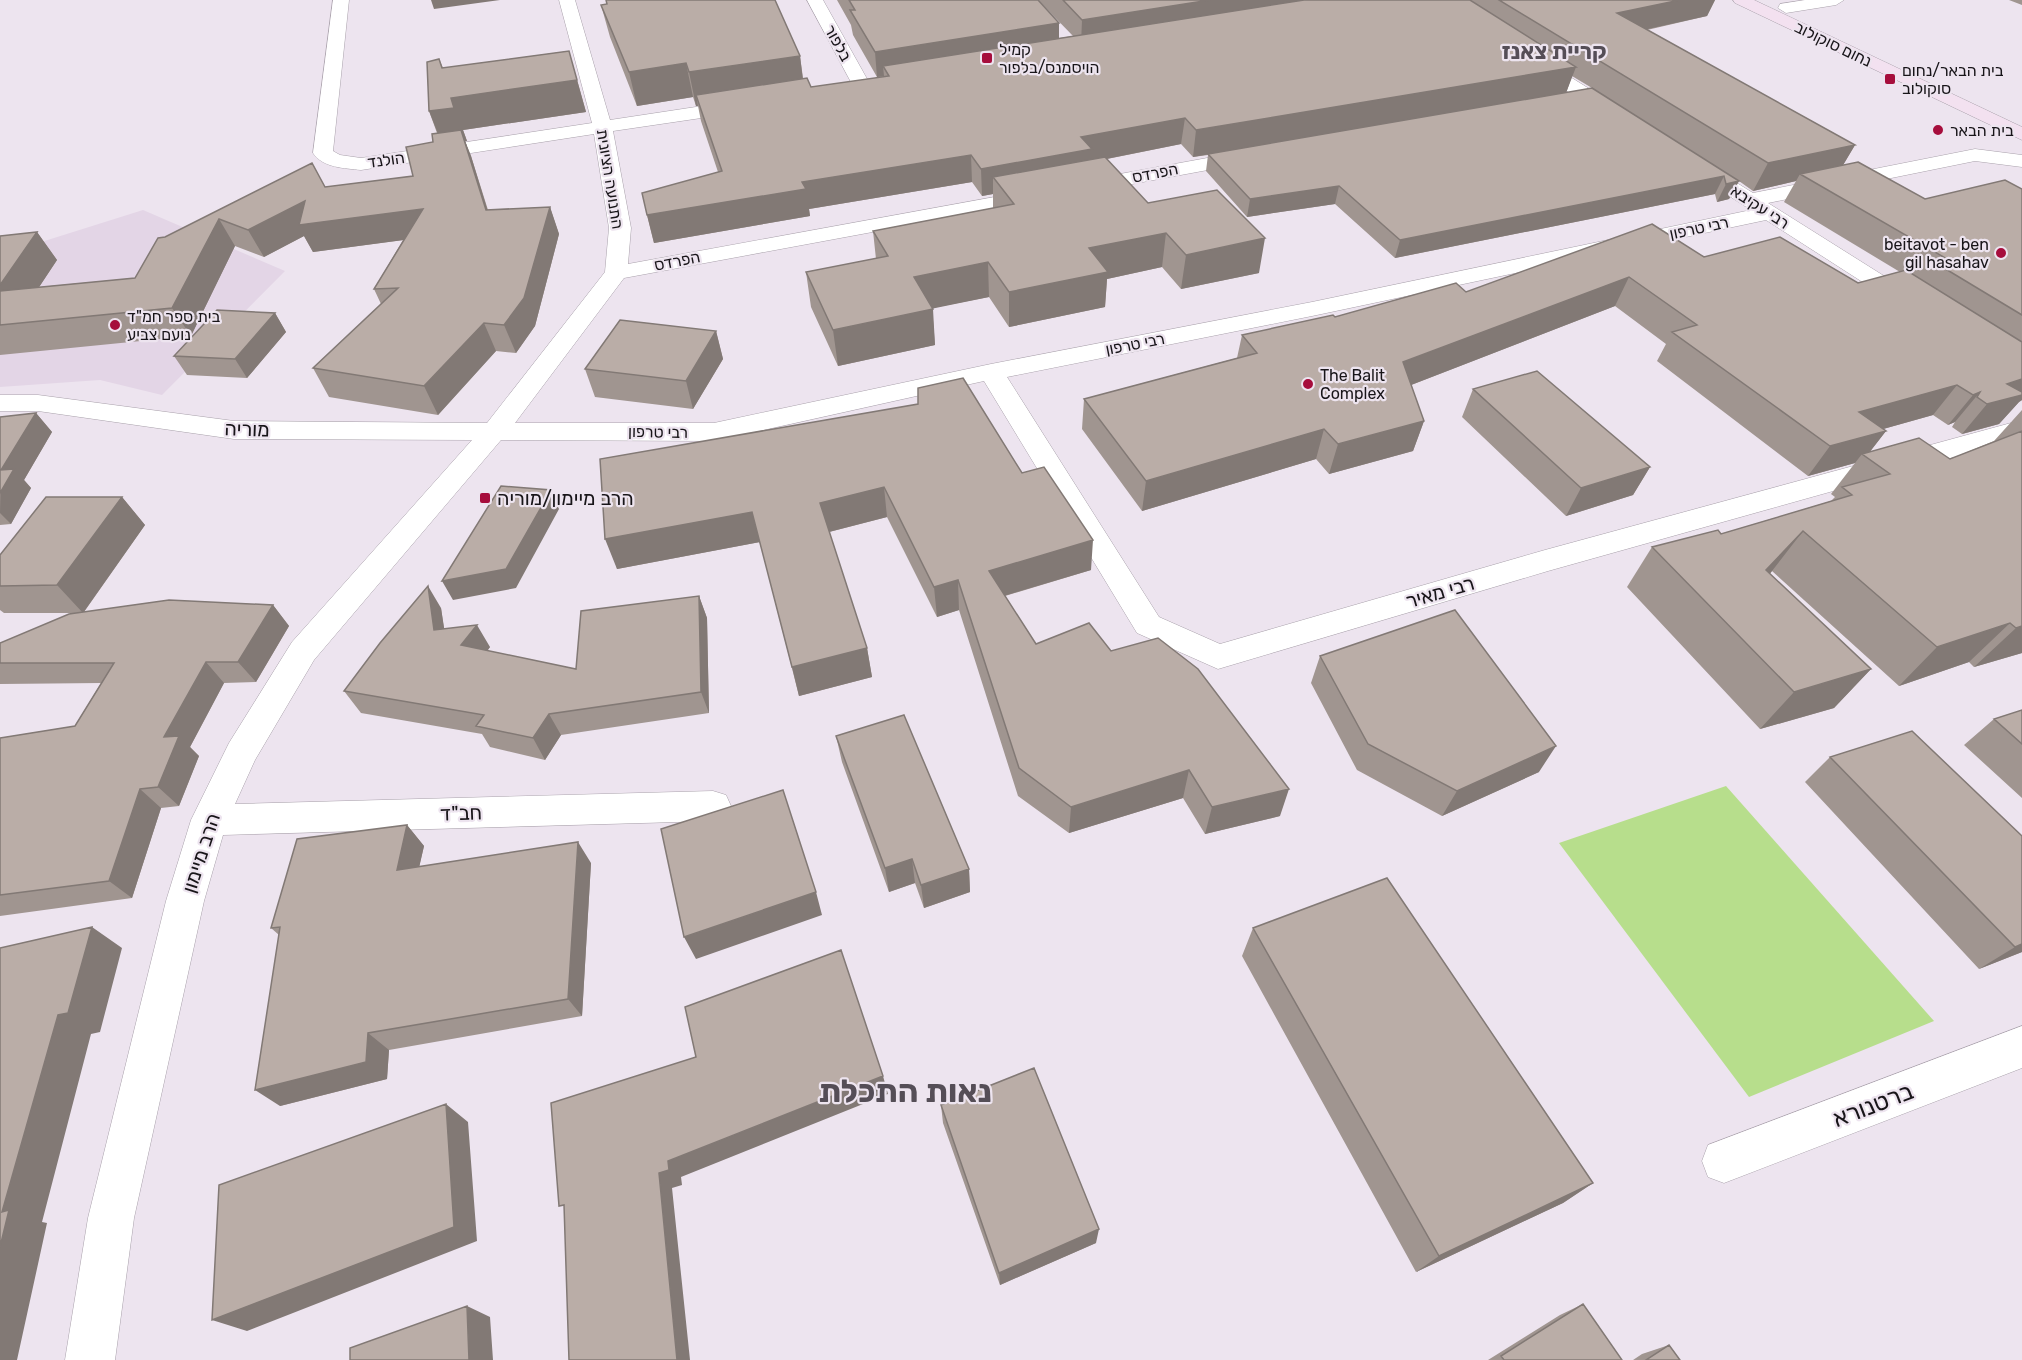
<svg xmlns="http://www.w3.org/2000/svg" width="2022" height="1360" font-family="Rubik,'Noto Sans Hebrew',sans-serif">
	<rect width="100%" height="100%" fill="#ede4ef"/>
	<path fill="#e3d5e6" d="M143 210 285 271 162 395 100 380 0 387V255Z"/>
	<path fill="#b7de8c" d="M1726 786 1934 1021 1749 1097 1559 843Z"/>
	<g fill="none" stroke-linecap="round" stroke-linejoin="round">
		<defs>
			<path id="street" d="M333 0H349L333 151 340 155 361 158 592 123 559 0H575L610 120 742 100 749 102 751 106 749 110 742 112 613 131 631 228 628 264 1251 150 1258 152 1261 156 1258 160 1251 162 624 278 515 423H714L991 364 1312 302 1751 210 1689 170 1686 166 1689 162H1703L1753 193 1975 149 2022 155V167L1975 161 1768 203 1919 298 1923 303 1919 308 1911 310 1903 308 1766 220 1312 316 1007 377 1159 617 1220 644 1545 550 2022 420V438L1548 571 1218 669 1137 633 984 381 714 441 501 440 314 660 255 760 235 804 713 791 726 795 731 806 726 817 713 821 223 835 204 901 134 1218 115 1360H65L88 1218 166 901 191 820 229 743 292 642 472 440 234 439 38 411H0V395H38L234 421 487 423 605 272 609 228 594 134 361 170C344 168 323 168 313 153Z
				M807 0H823L871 86 869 90H855L853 86Z
				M1805 0H1844L1836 5 1786 13 1778 8 1780 4Z
				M1532 56 1538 57 1625 111 1628 115 1625 119H1611L1526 65 1523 61 1526 57Z
				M2022 1026V1068L1724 1183 1708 1177 1702 1161 1708 1145Z"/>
			<path id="secondary" d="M1733 0H1754L2022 127V140L1735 3Z"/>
		</defs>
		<use href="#street" stroke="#a9a1ab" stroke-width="1"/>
		<use href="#secondary" stroke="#a9a1ab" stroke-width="1"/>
		<use href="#street" fill="#fff" fill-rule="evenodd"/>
		<use href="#secondary" fill="#f3e1f0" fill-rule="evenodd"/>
	</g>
	<path fill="#a09590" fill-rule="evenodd" d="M837 0H1038L1059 38 1073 36 1038 0H1715L1707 16 1647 30 1855 145 1843 165 1925 199 2022 189V400L2019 402 1999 424 1962 434 1952 427 1955 422 1948 425 1933 415 1883 429 1886 431 1870 451 1950 459 1994 441 2022 410V653L1974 667 1969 662 1899 686 1772 571 1770 574 1871 669 1834 708 1760 729 1627 587 1652 547 1721 534 1831 501 1835 497 1831 494 1855 463 1808 476 1657 361 1666 344 1615 306 1411 385 1424 421 1413 451 1329 474 1316 459 1142 511 1082 429 1084 399 1237 358 1242 335 1466 292 1704 257 1858 283 1900 272 1784 202 1796 181 1753 191 1739 181 1729 199 1717 202 1715 194 1395 258 1335 204 1247 217 1206 171 1208 155 1193 157 1181 144 1107 159 1148 203 1259 273 1181 289 1162 267 1107 279 1105 307 1009 327 989 297 932 308 935 345 838 366 811 307 806 272 876 259 873 231 993 208V194L982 196 972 182 809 209 810 216 654 243 647 215 718 172 701 121 698 106H696L693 97 637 106 610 37 601 5 800 56 803 78 811 87 884 77H877L853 35 851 25ZM1572 76 1592 88 1566 93Z
		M2009 0H2022V5Z
		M569 51 586 112 463 130 467 141H465L471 156 488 210 550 207 559 234 535 326 516 353 496 351 438 415 329 397 313 368 381 304 374 289 403 240 313 252 304 236 264 257 235 246 191 336 0 355V236L37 232 57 260 39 287 135 278 165 237 312 163 325 187 413 176 437 133 429 111 439 59 443 68Z
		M275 313 286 332 247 378 187 375 174 356Z
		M716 331 723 359 693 409 595 397 585 369Z
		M1473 389 1650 467 1633 495 1566 516 1462 417Z
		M36 413 52 432 24 480 31 488 11 524 0 525V417Z
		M600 459 1022 473 1091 570 1005 596 1036 644 1111 651 1280 816 1205 834 1183 798 1069 833 1018 796 959 610 937 617 887 517 829 532 867 648 872 677 799 696 760 542 617 569Z
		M122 497 145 525 84 612 273 605 289 626 256 682 224 683 190 747 199 756 179 806 161 808 132 898 0 916V738L75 726 101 683 0 684V643L77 613H4L0 610V555Z
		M699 596 707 618 709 713 561 735 545 760 490 747 482 734 361 713 344 691 441 608 444 629 490 647 487 651 576 669Z
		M1320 656 1539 772 1442 816 1357 770 1311 683Z
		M2022 710V798L1964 745 1994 719Z
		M836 736 969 869 970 892 924 908 915 883 889 892 842 762Z
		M1830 757 2022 952 1979 969 1805 782Z
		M407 825 424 846 419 867 591 863 582 1016 389 1050 387 1079 280 1106 279 935 271 928Z
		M1253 928 1593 1183 1563 1203 1416 1272 1242 956Z
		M941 1105 1096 1243 1000 1285 943 1123Z
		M1583 1304 1622 1360H1488L1560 1315Z
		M1669 1345 1680 1360H1633L1642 1354Z"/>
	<path fill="#827975" d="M431 0H500L434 9Z
		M1210 0H1362L1081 45 1082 20Z
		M1680 0H1715L1707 16 1607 38 1617 13Z
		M1059 23V48L883 66 884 76 877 77 875 52Z
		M569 51 586 112 463 130 467 141H465L471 156 496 238 442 144 429 111 442 68 439 59 451 91Z
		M800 56 804 89 696 95 698 106H696L689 72Z
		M686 63 693 97 637 106 629 72Z
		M1576 67 1566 93 1193 157 1196 130Z
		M1185 118 1181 144 1091 162 993 177V194L982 196 981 169 1081 137Z
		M1855 145 1839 172 1800 174 1796 181 1753 191 1768 163Z
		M971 155 972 182 809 209 810 216 654 243 647 215 802 182Z
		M1724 176 1715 194 1395 258 1400 240Z
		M1739 181 1729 199 1717 202 1726 184Z
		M1339 186 1335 204 1247 217 1250 199Z
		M305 201 423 209 434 236 313 252 304 236 264 257 248 230Z
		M550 207 559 234 535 326 516 353 504 325Z
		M219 219 235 246 191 336 172 308Z
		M37 232 57 260 18 319 0 297V285Z
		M1166 233 1162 267 1107 279 1105 307 1009 327V292L1089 248Z
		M1265 238 1259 273 1181 289 1186 255Z
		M988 262 989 297 916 312 914 277Z
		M1629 277 1615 306 1393 392 1403 362Z
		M933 309 935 345 838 366 833 330Z
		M275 313 286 332 247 378 235 359Z
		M484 323 496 351 438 415 424 386Z
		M716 331 723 359 693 409 686 381Z
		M2022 379V400L2019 402 1999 424 1962 434 1987 404 2007 384Z
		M1957 385 1933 415 1837 442 1859 412Z
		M1980 392 1955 422 1948 425 1973 395Z
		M36 413 52 432 24 480 31 488 11 524 0 513 1 470Z
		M1424 421 1413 451 1329 474 1338 444Z
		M1324 429 1316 459 1142 511 1146 481Z
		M1886 431 1866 457 1862 454 1855 463 1808 476 1830 446Z
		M1650 467 1633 495 1566 516 1581 488Z
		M884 487 887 517 825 533 820 503Z
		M551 490 559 509 516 588 453 600 442 581Z
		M122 497 145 525 83 613 57 585Z
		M752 512 760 542 617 569 605 539Z
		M1803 531 1772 571 1736 610 1766 570Z
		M1093 540 1091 570 990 600 989 571Z
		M958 580 959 610 937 617 934 587Z
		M428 586 441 608 448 653 434 630Z
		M699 596 707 618 709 713 701 692Z
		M273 605 289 626 256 682 238 662Z
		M2010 623 1969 662 1899 686 1937 647Z
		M477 625 490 647 475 668 461 645Z
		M2022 626V653L1974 667 2016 628Z
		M867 648 872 677 799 696 792 667Z
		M206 662 224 683 190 747 199 756 179 806 158 787 164 737Z
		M1871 669 1834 708 1760 729 1794 692Z
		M549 714 561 735 545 760 533 738Z
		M1556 746 1539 772 1442 816 1457 791Z
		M1189 770 1183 798 1069 833 1071 807Z
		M140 789 161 808 132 898 109 881Z
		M1289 789 1280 816 1205 834 1212 807Z
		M407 825 424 846 414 890 397 870Z
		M578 842 591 863 582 1016 568 999Z
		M912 859 915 883 889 892 885 868Z
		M969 869 970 892 924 908 921 885Z
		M816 892 822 915 696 959 684 937Z
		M92 927 122 948 100 1032 91 1034 42 1222 47 1223 17 1360H0V1247L2 1212 58 1015Z
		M2022 944V952L1979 969 2015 947Z
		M368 1033 389 1050 387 1079 280 1106 255 1090Z
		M883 1076 888 1094 681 1177 682 1185 672 1188 690 1360H677L659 1173 668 1161Z
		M446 1104 468 1122 477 1241 247 1331 212 1320Z
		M1593 1183 1563 1203 1416 1272 1439 1256Z
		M1099 1229 1096 1243 1000 1285 999 1273Z
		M467 1306 490 1317 493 1360H469Z"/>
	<path fill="#baada7" stroke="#827975" stroke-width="1.5" d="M606 0H775L800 56 689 72 686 63 629 72 601 5 607 4Z
		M849 0H1038L1059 23 875 52 850 10H855Z
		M1063 0H1210L1082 20Z
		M1304 0H1470L1576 67 1196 130 1185 118 1081 137 1092 149 981 169 971 155 802 182 806 189 647 215 642 193 722 171 696 95 807 78 811 87 889 76 883 66Z
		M1499 0H1680L1617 13 1855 145 1768 163Z
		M569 51 577 80 451 98 454 108 429 111 427 62 439 59 442 68Z
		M1592 88 1739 181 1726 184 1724 176 1400 240 1339 186 1250 199 1208 154Z
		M461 130 486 210 550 207 524 298 504 325 484 323 424 386 313 368 398 288 374 289 423 209 299 225 305 201 248 230 219 219 172 308 0 325V291L135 278 158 238 165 237 312 163 325 187 413 176 406 147 433 142 432 134Z
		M1105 157 1148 203 1217 190 1265 238 1186 255 1166 233 1089 248 1108 272 1009 292 988 262 914 277 933 309 833 330 806 272 888 256 873 231 1014 204 993 177Z
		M1858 162 1925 199 2005 180 2022 189V315L1934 262 1947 259 1800 174Z
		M1652 224 1704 257 1780 237 1858 283 1906 270 2022 342V379L2007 384 2022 392V395L1987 404 1977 397 1980 392 1973 395 1957 385 1859 412 1886 431 1830 446 1672 332 1697 325 1629 277 1403 362 1424 421 1338 444 1324 429 1146 481 1084 399 1257 353 1242 335 1333 315 1335 317 1456 283 1466 292Z
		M37 232 0 285V236Z
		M217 310 275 313 235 359 174 356Z
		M620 320 716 331 686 381 585 369Z
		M1537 371 1650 467 1581 488 1473 389Z
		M963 378 1022 473 1044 467 1093 540 989 571 1036 644 1089 623 1111 651 1158 638 1198 669 1289 789 1212 807 1189 770 1071 807 1019 768 958 580 934 587 884 487 820 503 867 648 792 667 752 512 605 539 600 459 918 404V388Z
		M36 413 1 470 14 469 0 493V417Z
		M2022 431V626L2016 628 2010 623 1937 647 1803 531 1766 570 1871 669 1794 692 1652 547 1718 530 1721 534 1852 495 1842 487 1890 474 1862 454 1919 438 1950 459Z
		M501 486 551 490 506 569 442 581Z
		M46 497H122L57 585 0 586V555Z
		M428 586 434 630 477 625 461 645 576 669 581 611 699 596 701 692 549 714 533 738 476 726 484 715 344 691 380 643Z
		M169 600 273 605 238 662H206L164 737 179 736 158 787 140 789 109 881 0 895V738L75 726 114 663H0V643L69 614Z
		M1455 610 1556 746 1457 791 1368 744 1320 656Z
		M2022 710V744L1994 719Z
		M904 715 969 869 921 885 912 859 885 868 836 736Z
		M1912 731 2022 836V944L2015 947 1830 757Z
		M783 790 816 892 684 937 661 829Z
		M407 825 397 870 578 842 568 999 368 1033 366 1062 255 1090 280 927 271 928 297 839Z
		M1387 878 1593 1183 1439 1256 1253 928Z
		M92 927 68 1013 58 1015 2 1212 9 1210 0 1247V948Z
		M841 950 883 1076 668 1161 669 1170 659 1173 677 1360H569L564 1205 559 1206 551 1103 696 1057 685 1007Z
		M1034 1068 1099 1229 999 1273 941 1105Z
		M446 1104 454 1227 212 1320 219 1185Z
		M1583 1304 1622 1360H1504L1501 1356Z
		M467 1306 469 1360H350V1348Z
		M1669 1345 1680 1360H1646Z"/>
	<g fill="#a60d3c" stroke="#ede4ef" stroke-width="2">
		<rect x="981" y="52" width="12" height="12" rx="3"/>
		<rect x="1884" y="73" width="12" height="12" rx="3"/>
		<circle cx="1938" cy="130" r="6"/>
		<circle cx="2001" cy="253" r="6"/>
		<circle cx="115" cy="325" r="6"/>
		<circle cx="1308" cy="384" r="6"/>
		<rect x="479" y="492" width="12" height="12" rx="3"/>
	</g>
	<g text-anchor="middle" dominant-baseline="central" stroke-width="4.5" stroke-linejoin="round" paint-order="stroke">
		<g font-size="16" fill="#181519" stroke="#ede4ef">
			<text transform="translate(838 43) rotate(61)">בלפור</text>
			<text transform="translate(1833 44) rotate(26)">נחום סוקולוב</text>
			<text transform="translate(386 160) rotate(-8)">הולנד</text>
			<text transform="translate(1155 173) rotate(-11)">הפרדס</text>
			<text transform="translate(610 179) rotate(81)">התנועה הציונית</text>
			<text transform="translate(1760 207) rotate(33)">רבי עקיבא</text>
			<text transform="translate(1699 228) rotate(-12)">רבי טרפון</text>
			<text transform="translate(677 261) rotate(-11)">הפרדס</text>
			<text transform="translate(1135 344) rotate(-11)">רבי טרפון</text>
			<text transform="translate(658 432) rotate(1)">רבי טרפון</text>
		</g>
		<g font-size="16" fill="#181519" stroke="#ede4ef" text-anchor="start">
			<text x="999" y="49">קמיל<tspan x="999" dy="18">הויסמנס/בלפור</tspan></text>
			<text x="1902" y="70">בית הבאר/נחום<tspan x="1902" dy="18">סוקולוב</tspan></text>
			<text x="1950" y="130">בית הבאר</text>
			<text x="1989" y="244" text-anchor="end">beitavot - ben<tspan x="1989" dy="18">gil hasahav</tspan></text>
			<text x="127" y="316">בית ספר חמ"ד<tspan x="127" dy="18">נועם צביע</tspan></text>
			<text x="1320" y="375">The Balit<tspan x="1320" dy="18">Complex</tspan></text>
		</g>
		<g font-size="20" fill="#181519" stroke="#ede4ef">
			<text transform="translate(247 429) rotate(2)">מוריה</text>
			<text transform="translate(1440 592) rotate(-16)">רבי מאיר</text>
			<text transform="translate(461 813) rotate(-2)">חב"ד</text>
			<text transform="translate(201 853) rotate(-72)">הרב מיימון</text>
		</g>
		<g font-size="20" fill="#181519" stroke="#ede4ef" text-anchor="start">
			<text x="497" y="498">הרב מיימון/מוריה</text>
		</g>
		<g font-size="22" font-weight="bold" fill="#554e57" stroke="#ede4ef">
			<text x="1554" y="51">קריית צאנז</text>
		</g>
		<g font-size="24" fill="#181519" stroke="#ede4ef">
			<text transform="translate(1873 1105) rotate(-21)">ברטנורא</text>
		</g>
		<g font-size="32" font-weight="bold" fill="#554e57" stroke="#ede4ef">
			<text x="905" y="1091">נאות התכלת</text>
		</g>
	</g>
</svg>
